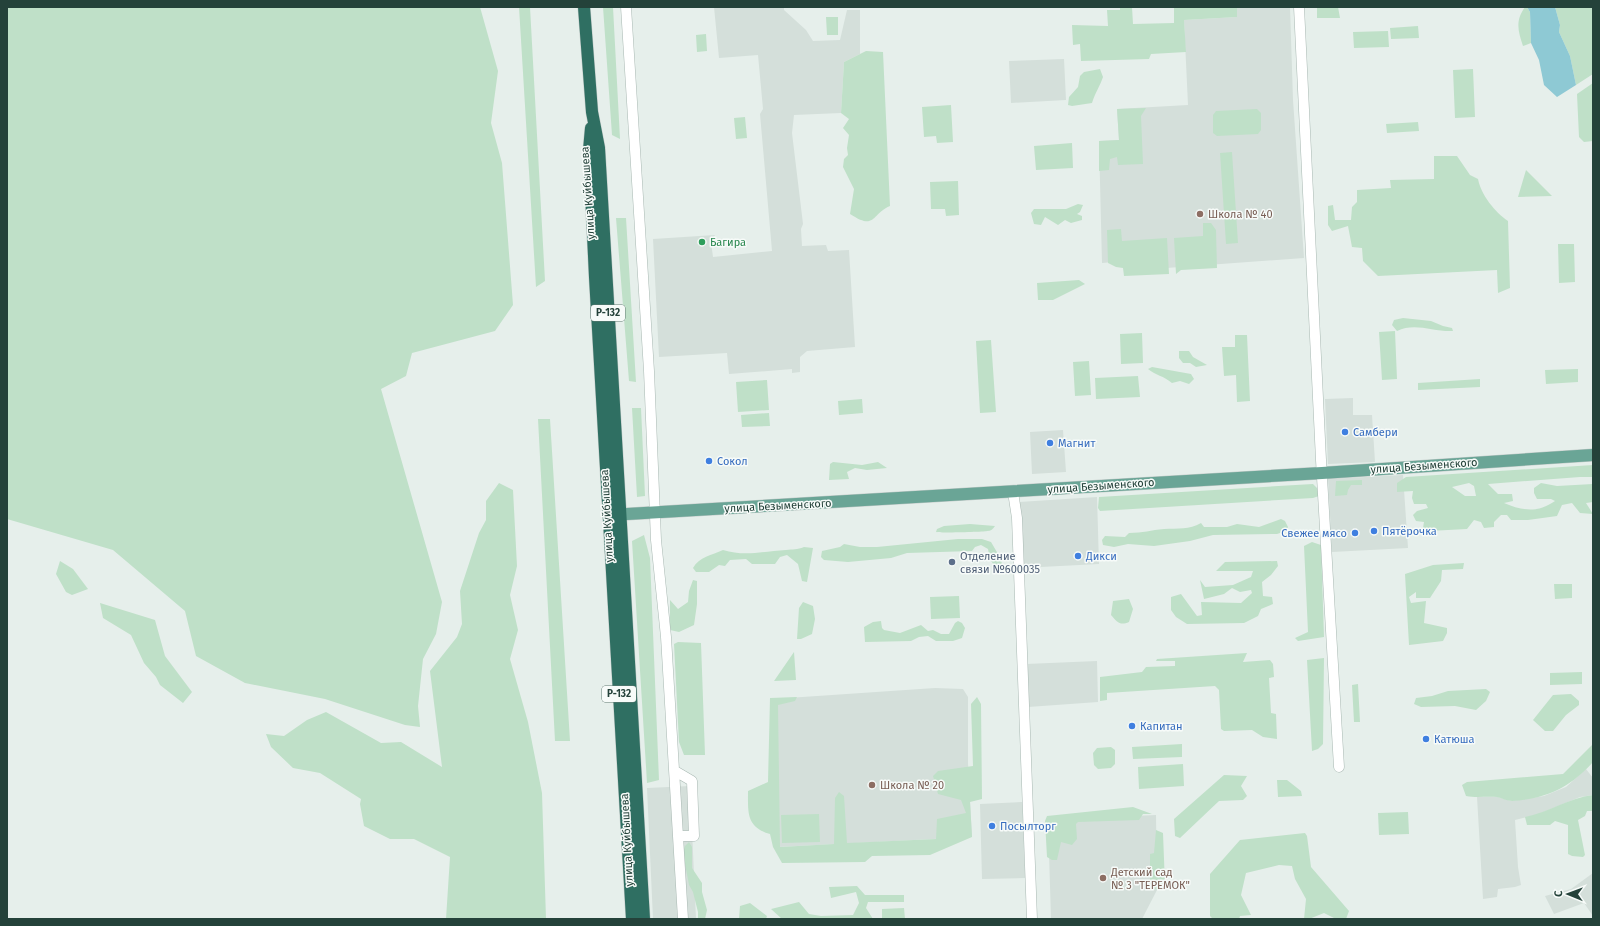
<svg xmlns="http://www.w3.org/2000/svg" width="1600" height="926" font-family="'Fira Sans',sans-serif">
	<rect width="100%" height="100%" fill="#e6efeb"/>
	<path fill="#d4dfda" d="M714 7H784V10L806 30 813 41 840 40 847 10H860V54L844 62 841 113 794 115 792 133 803 224 801 229 802 246 826 245 828 251 849 250 855 347 807 351 800 357V372L792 373V369L729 374 727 353 659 357 653 239 715 235 711 242 713 257 772 251 760 114 763 109 758 55 719 58Z
		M1237 7H1290L1293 100 1304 258 1139 270 1138 260 1102 263 1099 141 1119 140 1117 109 1188 105 1184 20 1237 17Z
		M1064 59 1066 100 1011 103 1009 61Z
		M1353 398V415H1372L1375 462 1328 464 1325 399Z
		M1063 430 1066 472 1032 474 1030 432Z
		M1403 475 1408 548 1332 552 1328 479Z
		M1097 497 1099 564 1021 568 1019 502Z
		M1097 661 1098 702 1028 707 1026 664Z
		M935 688 963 689 968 697V763L972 837 778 847 773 699Z
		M1586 769 1593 778V795L1580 797 1539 814 1515 820 1518 867 1521 885 1515 887 1498 889 1497 897 1483 899 1477 797H1498L1511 801 1544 796 1566 787Z
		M690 786 696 919H653L647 788Z
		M1022 802 1025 878 982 879 980 804Z
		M1156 815 1157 890 1142 919H1051L1048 820Z
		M1593 873V916L1584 903 1554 914 1545 896 1571 889Z"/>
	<path fill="#bfe0c8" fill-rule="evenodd" d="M7 7H480L498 71 491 123 502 163 513 305 495 331 412 353 406 376 381 389 442 602 436 634 423 659 418 706 420 727 405 725 325 699 245 683 196 656 185 611 113 550 7 519Z
		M519 7H530L545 281 536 287Z
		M603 7H613L620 139 612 135Z
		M1120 7H1132L1133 24 1174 23V7H1237V17L1184 20 1186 52 1151 54 1149 59 1081 61 1080 44 1073 45 1072 25 1108 26 1107 10H1120Z
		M1317 7H1338L1340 18H1317Z
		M1525 7H1527L1530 12 1531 43 1523 46C1518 31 1515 21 1525 7Z
		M1555 7H1593V74L1576 85 1570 56 1559 32 1560 25Z
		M826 17H838V35H827Z
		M1418 26 1419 38 1391 39 1390 28Z
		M1388 31 1389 47 1354 48 1353 32Z
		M706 34 707 51 697 52 696 35Z
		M866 51 883 52 890 206C871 214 876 231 850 214L854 189 843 167 844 159 848 155 847 148 849 135 843 128 849 119 841 113 844 62Z
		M1100 69 1103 77C1100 86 1095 93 1092 103L1072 106 1068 105 1069 97 1078 87 1080 76 1084 72Z
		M1473 69 1475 117 1455 118 1453 70Z
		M1593 83V141L1584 142 1579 137 1577 94Z
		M951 105 953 142 937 143 936 136 924 137 922 107Z
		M1146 108 1141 116 1143 164 1118 165 1117 157 1110 159 1109 170 1099 171V141L1119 140 1117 109Z
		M1257 109 1261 113V130L1258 134 1217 136 1213 133V115L1216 111Z
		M745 117 747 138 736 139 734 118Z
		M1418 122 1419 131 1387 133 1386 124Z
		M1072 143 1073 168 1036 170 1034 146Z
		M1232 152 1238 243 1226 244 1220 153Z
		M1434 156H1457L1470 175 1478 179C1481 195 1495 212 1508 221L1510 288 1498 293 1497 270 1378 276 1363 261 1362 248 1352 247 1348 226 1332 231 1328 225V206L1333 205 1335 220H1351L1352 207 1357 202V190L1391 188 1390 180 1434 179Z
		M1526 170 1552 196 1518 197Z
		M958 181 959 215 946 216 945 209H931L930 182Z
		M1078 204 1083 205 1080 212 1077 214 1082 216V220L1071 223 1065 220 1058 225 1045 217 1041 225 1034 224 1031 213 1034 209H1066Z
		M616 218H626L636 382 629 381Z
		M1203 223H1211L1216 230 1217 268 1181 270 1176 274 1174 238 1203 236Z
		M1121 229 1122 241 1167 238 1169 274 1124 276 1123 268 1116 267 1108 263 1107 230Z
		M1558 244H1574L1575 282 1559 283Z
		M1079 280 1085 284 1053 300H1038L1037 283Z
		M1403 318 1431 321 1443 326 1452 328 1453 331C1433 332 1415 322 1397 331L1392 325 1394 320Z
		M1395 331 1397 379 1382 380 1379 332Z
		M1142 333 1143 363 1121 364 1120 334Z
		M1235 335H1247L1250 401 1237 402 1236 375 1224 376 1222 347H1235Z
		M991 340 996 412 980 413 976 341Z
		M1179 351H1189L1193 357 1207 365 1196 367 1190 363H1183L1179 358Z
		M1089 361 1091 395 1075 396 1073 362Z
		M1152 367 1191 374 1194 379 1189 384 1180 381 1172 383C1164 376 1155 375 1148 369Z
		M1578 369V382L1546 384 1545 370Z
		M1138 376 1140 397 1096 399 1095 378Z
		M1480 379V387L1418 390V383Z
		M767 380 769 410 738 412 736 382Z
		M862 399 863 413 839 415 838 401Z
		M632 408H641L645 496 637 497Z
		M769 413 770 426 742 427 741 415Z
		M538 419H550L570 741H555Z
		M833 462 862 465 878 462 887 468 867 470 855 468 847 472 849 479 829 480 830 464Z
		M1593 465V477H1580L1488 484 1498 494H1512L1513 501 1504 503C1523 511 1538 513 1555 501L1551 499H1537L1534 493V488L1541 483 1557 486 1593 484V502L1586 503 1593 514 1580 513 1572 503 1562 505 1557 516 1528 520H1511L1507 515H1501L1494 522V527L1484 528 1481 522 1474 520 1467 529 1429 531 1423 528 1424 522 1416 521 1413 515 1417 511 1428 508 1426 504H1414L1412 498 1413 491 1397 492V483L1406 477ZM1469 483 1474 486 1476 496H1465L1452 487Z
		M1362 480V485H1351L1348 490 1347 495 1335 496 1336 481Z
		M499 483 513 490 517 566 510 595 518 630 510 659 528 722 542 793 546 919H446L450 857 414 839H390L364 826 360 804 361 799 320 773 293 768 271 747 266 734 284 736 307 720 326 712 381 743 401 742 442 767 430 671 457 637 462 624 460 591 479 533 486 520V501Z
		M1313 484 1319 490V496L1313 498 1100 511 1098 508 1099 497Z
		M1281 519 1285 521 1288 527 1286 531 1277 534 1213 535 1190 541 1154 546 1128 544 1114 547 1103 545 1102 540 1105 536 1125 537 1129 533C1143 533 1151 530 1164 529 1178 528 1189 530 1201 523L1204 527H1227L1237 524 1259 527Z
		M970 524 995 526C993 529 991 531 987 531 983 532 938 533 936 532L937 529 944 526Z
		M644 535 650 558 659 780 647 783 632 541Z
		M958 539H982L991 542 1001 559 1002 565 997 570 990 559 988 549 981 545 975 547 972 551 907 553 891 558 848 562 824 560 821 557 822 551 840 547 844 544 860 547H877Z
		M1312 542 1321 545 1324 637 1298 641 1295 638 1308 632 1304 546Z
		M804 547 813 548 807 582 802 581 798 564 787 555 780 557 775 564H752L746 559 730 560 725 566 719 565 709 572H696L693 568C699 557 712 555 723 550 745 557 764 551 786 550 793 549 797 550 804 547Z
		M60 561 73 569 88 589 72 595 66 592 56 574Z
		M1277 561 1278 566 1271 575 1262 582 1263 596 1272 597 1273 604 1261 609 1258 616 1244 623 1187 624 1176 617 1171 610V597L1181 594 1197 616 1202 615 1201 602 1241 603 1252 593 1251 590 1240 592 1232 588 1224 594 1204 599 1200 580 1205 587 1233 585 1251 577 1253 571H1216L1225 562Z
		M1464 563 1463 569 1442 570 1441 581 1430 598H1416V592L1409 597 1411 603 1426 601 1424 623 1447 628V633L1443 641 1409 645 1405 574 1433 565Z
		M693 580 697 581V604L694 625 679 632 670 630V600L678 609 688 602 689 591Z
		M1554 584H1572V598L1555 599Z
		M959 596 960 618 931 619 930 597Z
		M1129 599 1133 609 1129 622C1120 626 1117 622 1111 615L1113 601Z
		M803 602 813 606 815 619 812 634 801 639H797L799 608Z
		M100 603 155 620 165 656 192 692 183 703 160 685 156 677 144 663 131 635 103 618Z
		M881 621 882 628 884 630 900 633 921 625 928 631 933 630 941 634H949L955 623 958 621 962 623 965 628 962 638 953 641H936L928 636 919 637 911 641 865 642 864 627 873 622Z
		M678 642 701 643 705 755H684L679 742 674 644Z
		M794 652 796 680 774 681Z
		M1247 653 1243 662 1270 660 1273 664 1274 677 1269 678 1271 713 1276 714 1277 739 1263 737 1252 730 1224 731 1221 729 1219 690 1215 686 1107 693V700L1100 701V677L1142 672 1146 667 1175 666V661H1156L1157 659Z
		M1324 658 1323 744 1318 749 1312 751 1307 660Z
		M1582 672V684L1550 685V673Z
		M1358 684 1360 722H1354L1352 685Z
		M1486 689 1490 692 1486 701 1476 710 1455 706 1421 707 1414 704 1416 698 1432 696 1448 691Z
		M1571 694 1579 701V705L1566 715 1553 731H1545L1533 720 1553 695Z
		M797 697 795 701 778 705 780 847 834 844 835 798 839 792 844 796 847 843 936 839 937 819 966 813 961 800 938 794 933 776 938 771 973 766 971 704 977 697 981 704 982 799 970 802 972 837 930 855 872 856 865 862 782 863 773 847 770 834C746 827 748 812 748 791L768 782 770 698Z
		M1182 744V757L1133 759 1132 747Z
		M1593 744V762C1571 787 1546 799 1512 801 1507 801 1502 798 1497 797 1487 796 1477 798 1466 796L1462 785 1467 782 1563 774Z
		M1111 747 1115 750V764L1111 768 1098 769 1094 765 1093 753 1097 748Z
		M1183 764 1184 786 1139 789 1138 767Z
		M1224 775 1247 776 1241 786 1247 796 1243 800 1219 801 1180 838 1175 836 1174 819Z
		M1277 780H1287L1301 791 1302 796 1278 797Z
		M1593 795V811H1587L1585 816 1578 820 1585 855 1583 857 1572 856 1568 854V825L1555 821 1550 825H1527L1525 817C1549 812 1569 798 1593 795Z
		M1133 807 1152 814H1143L1139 820 1078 822 1076 824 1077 839 1072 845 1061 842 1057 860H1052L1047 857 1045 821 1047 816Z
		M1408 812 1409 834 1379 835 1378 813Z
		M819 814 820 842 782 843 781 815Z
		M1156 830 1163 833 1165 885 1157 890 1150 885V854L1154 853Z
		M1305 833 1307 836 1311 867 1349 911 1346 919H1336L1324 913 1309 919H1304L1306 899 1295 879 1292 866 1279 865 1246 873 1241 895 1251 915 1240 916 1239 919H1213L1210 916V874L1240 840Z
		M689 842 692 847V868L702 883V892L707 910 705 919H698V912L693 892 689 885 683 853 685 846Z
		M857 886 865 895H904V902H868L866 908 873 919H782L771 909 799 902 809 914 821 916 853 915 859 903 856 892 831 898 829 887Z
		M750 903 767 916 766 919H739L740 906Z
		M904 908 905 919H882V909Z"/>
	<path fill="#8ec9d4" d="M1527 7H1555L1560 25 1559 32 1570 56 1576 85 1557 97 1544 85 1539 60 1531 43 1530 12Z"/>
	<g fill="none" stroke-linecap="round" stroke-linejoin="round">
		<defs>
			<path id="minor" d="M626 7 649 371 656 540 666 637 683 919
				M1299 7 1321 460 1339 767
				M1013 492 1017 518 1032 919
				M675 771 692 781 694 836H678"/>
			<path id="major" d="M610 515 1322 473 1593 455"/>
			<path id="highway" d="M584 7 592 112 599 148 644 919
				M591 128 589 150 595 277 632 919"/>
		</defs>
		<use href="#minor" stroke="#a8b8b2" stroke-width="11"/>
		<use href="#major" stroke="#c2cac8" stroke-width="13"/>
		<use href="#highway" stroke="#c2cac8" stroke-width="13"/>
		<use href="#minor" stroke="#fff" stroke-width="10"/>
		<use href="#major" stroke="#6aa596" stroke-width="12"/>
		<use href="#highway" stroke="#2f6f62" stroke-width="12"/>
	</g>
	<g fill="#8d6e63" stroke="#f7fbf9" stroke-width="1.5">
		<circle cx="1200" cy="214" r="4"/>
		<circle cx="872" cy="785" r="4"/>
		<circle cx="1103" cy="878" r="4"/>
	</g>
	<circle fill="#2e9e5b" stroke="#f7fbf9" stroke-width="1.5" cx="702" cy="242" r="4"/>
	<g fill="#3f7fe0" stroke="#f7fbf9" stroke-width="1.5">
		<circle cx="1345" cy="432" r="4"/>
		<circle cx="1050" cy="443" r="4"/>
		<circle cx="709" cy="461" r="4"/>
		<circle cx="1374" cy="531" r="4"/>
		<circle cx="1355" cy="533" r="4"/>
		<circle cx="1078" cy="556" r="4"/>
		<circle cx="1132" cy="726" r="4"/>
		<circle cx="1426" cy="739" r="4"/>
		<circle cx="992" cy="826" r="4"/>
	</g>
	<circle fill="#5c6f8a" stroke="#f7fbf9" stroke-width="1.5" cx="952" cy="562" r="4"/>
	<g text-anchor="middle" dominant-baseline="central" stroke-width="3" stroke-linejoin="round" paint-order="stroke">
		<g fill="#f7fbf9" stroke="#637a73" stroke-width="1">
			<rect x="591" y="305" width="34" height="16" rx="3"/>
			<rect x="602" y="686" width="34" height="16" rx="3"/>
		</g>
		<g font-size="10" font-weight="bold" fill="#24423a">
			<text x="608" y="313">Р-132</text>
			<text x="619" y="694">Р-132</text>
		</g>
		<g font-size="11" fill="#24423a" stroke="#f7fbf9">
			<text transform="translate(588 193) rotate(-94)">улица Куйбышева</text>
			<text transform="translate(1424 466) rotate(-4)">улица Безыменского</text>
			<text transform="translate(1101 486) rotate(-4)">улица Безыменского</text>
			<text transform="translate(778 506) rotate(-3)">улица Безыменского</text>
			<text transform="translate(607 516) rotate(-93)">улица Куйбышева</text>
			<text transform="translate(627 840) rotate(-93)">улица Куйбышева</text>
		</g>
		<g font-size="11" fill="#785e54" stroke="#f7fbf9" text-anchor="start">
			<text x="1208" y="214">Школа № 40</text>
			<text x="880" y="785">Школа № 20</text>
			<text x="1111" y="872">Детский сад<tspan x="1111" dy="13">№ 3 "ТЕРЕМОК"</tspan></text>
		</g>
		<g font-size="11" fill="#27864d" stroke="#f7fbf9" text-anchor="start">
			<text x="710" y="242">Багира</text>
		</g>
		<g font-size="11" fill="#366cbe" stroke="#f7fbf9" text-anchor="start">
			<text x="1353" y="432">Самбери</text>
			<text x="1058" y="443">Магнит</text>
			<text x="717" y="461">Сокол</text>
			<text x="1382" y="531">Пятёрочка</text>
			<text x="1347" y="533" text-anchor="end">Свежее мясо</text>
			<text x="1086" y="556">Дикси</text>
			<text x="1140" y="726">Капитан</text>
			<text x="1434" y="739">Катюша</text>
			<text x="1000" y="826">Посылторг</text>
		</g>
		<g font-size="11" fill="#4e5e75" stroke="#f7fbf9" text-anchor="start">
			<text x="960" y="556">Отделение<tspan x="960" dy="13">связи №600035</tspan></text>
		</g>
	</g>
	<rect width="1600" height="926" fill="none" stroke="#24423a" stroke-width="16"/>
	<g transform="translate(1568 894) rotate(271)" stroke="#f7fbf9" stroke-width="3" paint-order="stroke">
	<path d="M0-3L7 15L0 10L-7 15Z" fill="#24423a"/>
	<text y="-6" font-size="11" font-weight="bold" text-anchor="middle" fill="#24423a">С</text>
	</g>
</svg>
